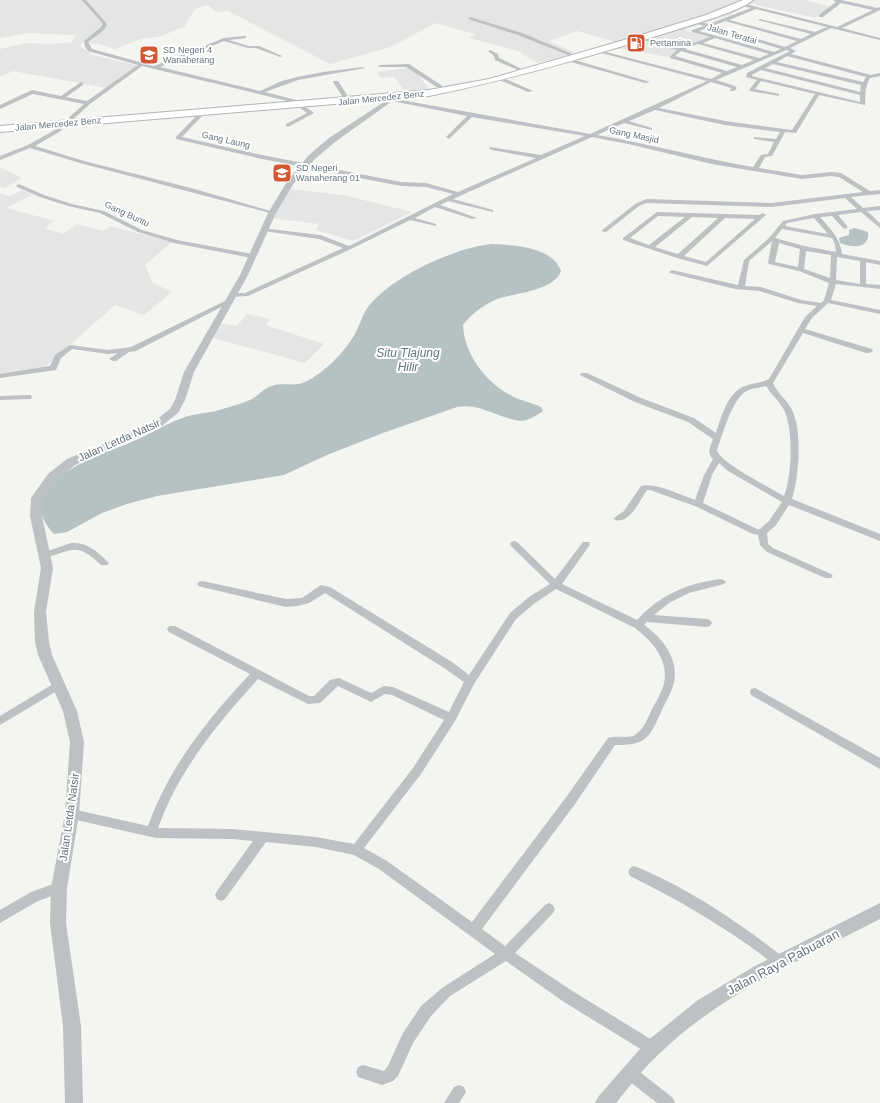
<svg xmlns="http://www.w3.org/2000/svg" width="880" height="1103" font-family="Arial,sans-serif">
	<rect width="100%" height="100%" fill="#f4f4f0"/>
	<path fill="#e4e5e4" d="M0 0H804L832 7 815 18 749 3 730 15 684 30 711 38 680 47 668 57 604 46 616 42 577 31 549 41 575 53 538 63 520 53 522 52 470 38 475 34 435 23 391 47 330 64 228 11 216 12 208 5 195 9 184 27 158 37 141 39 115 49 103 45 83 42 80 46 93 55 139 66 107 88 13 71 0 77V49L26 43 52 44 72 42 76 35 27 33 0 38Z
		M408 68 416 72 430 90 407 94 394 77 381 78 377 72Z
		M0 167 22 178 4 188 0 187Z
		M289 189 343 195 412 212 353 241 316 230 319 224 271 218Z
		M22 190 32 195 6 208 55 221 44 228 63 234 77 224 103 231 110 226 172 242 145 265 153 283 172 292 144 315 115 305 44 368 0 375V193L10 196Z
		M247 314 270 319 266 325 324 344 305 363 206 336 217 323 237 326Z"/>
	<path fill="#b6c1c4" d="M855 228 868 232C870 249 851 248 840 243L839 238 849 235V230Z
		M492 244C514 245 553 247 561 271 554 291 515 293 497 299 485 304 471 314 463 325 464 354 486 383 512 396 521 401 531 402 541 407L543 411C537 415 528 421 520 421 498 418 480 403 457 407L383 433 327 455 284 475 157 496 127 504 102 513 67 532 54 534C8 486 95 456 127 444 147 436 165 424 185 417 197 413 211 413 223 409 232 406 244 403 252 399 259 395 264 388 272 386 282 382 294 387 305 382 324 373 344 353 355 334 359 326 362 317 366 310 387 278 456 247 492 244Z"/>
	<g fill="none" stroke-linecap="round" stroke-linejoin="round">
		<defs>
			<path id="primary" d="M743 0H753C741 11 694 24 676 30 595 55 513 79 429 96L0 132V126L429 90 489 79 631 38 706 15Z"/>
		</defs>
		<use href="#primary" stroke="#b1b5b8" stroke-width="2"/>
		<path fill="#bdc1c4" fill-rule="evenodd" d="M82 0H86L107 24 104 30 88 42 92 49 154 66 224 38 244 36H246V38L229 40 248 46H259L282 56 280 57 256 48H248L224 41 160 67 260 91 282 81 297 77 323 72 363 67 365 68 298 80 265 92 296 100 314 113 288 127 286 126V124L307 113 292 102 142 66 90 104 59 132 35 146 84 161 191 188 274 212V214L80 163 30 148 0 160V156L28 145 55 130 84 104 33 94 0 109V105L32 90 61 96 81 82 83 83V85L66 97 87 101 138 65 88 51 85 47 84 41 100 28 103 24Z
			M833 0H841L877 8 880 7V10L842 28 880 38V40L831 28 790 48 796 51 791 54 871 75 880 73V76L870 78C864 88 866 96 865 105L819 95 796 133 785 132 772 156 765 157 759 168 802 175 831 172 841 173 870 191 880 190V194L851 197 863 208 880 206V210L867 211 880 223V228L861 212 838 215 848 227 845 229 843 228 832 216 820 217C830 229 840 237 842 254L880 261V265L866 262V284L880 285V289L836 284 831 300 880 310V314L828 303 812 318 805 329 872 349 873 351 869 353H866L803 333 773 383C777 393 786 399 791 408 803 429 799 477 792 499L880 534V541L789 505 776 525 767 533 768 544 773 548 831 574 833 576 831 578H825L767 552 760 545 758 535 753 534 695 506 650 490H647C640 500 630 524 615 520L614 518 624 511 641 486C656 482 680 495 695 500L704 475 713 459C706 452 711 446 713 439L688 422 635 402 580 375 581 373H587L641 398 694 418 716 433C721 417 728 392 745 386 753 383 762 383 769 379L805 317 817 306 798 303 760 291 735 289 670 273 669 272 672 270 738 285 744 260 769 238 783 221 815 214 857 209 845 198 772 207 647 203 639 206 606 232 601 231 635 204 646 199 772 203 863 192 839 177 831 176 802 179 712 164 628 144 592 137 453 199 493 210V212L448 201 440 205 477 218 472 219 435 207 415 218 436 224V226L410 220 351 249 248 296 231 297 228 295 231 293H245L343 248 319 239 264 231 262 230V228L320 235 349 246 453 194 426 187 401 186 262 159 176 139V137L200 112 205 113 182 137 262 155 401 182 426 183 458 192 536 158 492 150 489 148 490 147 541 155 585 136 472 117 449 139 446 137 467 116 392 101 389 99 390 98 590 134 707 81 594 51V49L711 79 722 73 670 58V56L677 50 637 38 639 37 680 48 710 37 692 32V30L704 26 694 23V21L709 24 751 8 739 5 741 3 837 27 873 10 841 3 823 17H819V15L836 2ZM756 9 827 27 815 32 760 19 758 20 811 34 801 39 729 20ZM725 21 797 41 785 47 713 26ZM709 27 781 49 774 52 699 31ZM715 38 769 54 759 58 703 43ZM698 44 754 60 742 65 685 49ZM786 50 790 51 747 73 746 77 757 80 749 90 750 91 779 96V94L755 89 761 81 815 94 792 130 725 121 659 108 711 82 731 88 730 91H734L737 88 735 86 716 80ZM681 51 737 67 727 71 675 56ZM787 56 866 77 863 82 777 62ZM773 64 861 85 860 92 765 68ZM761 70 860 95V102L752 76V75ZM655 110 725 125 780 132 776 139 754 137V139L774 142 768 154 761 155 753 167C701 158 650 144 597 135L624 123 652 130V128L629 121ZM814 218 828 234 785 226 787 223ZM782 229 832 238 835 244 836 252 804 246 775 238ZM772 241 768 263 769 264 799 271 829 283 824 300 821 303 801 300 761 287 745 286 749 261ZM779 243 800 249 798 267 775 262ZM806 251 831 255 830 278 804 269ZM837 257 860 261V284L836 280ZM766 386C771 394 778 400 783 408 794 427 792 475 784 496 771 488 720 463 717 450 723 434 731 402 745 392 751 388 760 388 766 386ZM719 463 728 471 782 502 769 521 760 529H757L703 503 712 475Z
			M470 17 522 33 577 56 573 57 518 35 468 19Z
			M490 50 498 54 499 58 526 71 522 72 495 60 494 56 488 51Z
			M564 58H568L650 82 645 83 564 60Z
			M409 64 447 89V91H443L406 67H380L378 66 380 65Z
			M497 77H501L533 91 528 92 497 79Z
			M334 81H338L351 101 350 102H346L333 82Z
			M19 184 44 195 72 204 104 211 142 230 177 240 252 254 255 256 252 258 174 243 138 232 100 213 68 206 40 197 17 187 16 186Z
			M657 212 759 215 763 213 766 215 707 266 677 258 623 240V238ZM658 216 685 217 649 245 630 238ZM692 217 718 218 678 254 655 247ZM725 218 755 219 706 262 684 256Z
			M227 300 229 301V303L136 351 129 352 116 361H113L109 359 118 353 108 354 72 349 61 358 56 370 0 378V374L50 366 55 355 70 345 108 350 131 347Z
			M28 395H31L32 397 31 399 0 400V396Z
			M514 541 517 542 555 579 583 542H589L590 544 589 546 562 584 637 620C660 595 687 583 721 579L724 580 726 582 724 584 689 593 669 603 654 615 707 619 710 620 712 623 710 626 707 627 647 622 644 625C662 637 679 659 674 682 672 692 666 701 662 710 649 738 648 745 615 745L575 804 482 929 505 946 545 905 549 903 553 905 555 909 553 913 515 953 574 992 657 1043 659 1048 657 1053 652 1055 647 1053 564 1002 506 961 450 996 431 1016 413 1043 398 1076 393 1081 382 1085 358 1077 356 1072 358 1067 363 1065 384 1071 388 1066 403 1033 421 1006 442 988 495 954 379 869 354 855 316 847 266 842 225 899 221 901 217 899 215 895 217 891 253 841 232 839 156 838 72 819 68 818 66 814 68 810 72 809 148 826C169 767 207 720 250 674L169 632 167 629 169 626H175L309 696H314L330 680 339 678 371 693 384 686 393 687 449 712 464 682 444 668 325 593 309 603 297 606 286 607 202 587 199 586 197 584 199 582 202 581 286 599 302 598 321 585 330 587 452 662 469 675 510 613 529 597 550 584 511 546 510 544 511 542ZM556 589 635 628C653 642 671 662 663 687 660 695 656 702 652 709 648 718 644 729 635 735 628 739 617 735 608 738L567 796 472 922 387 861 364 848 421 774 455 721 474 684 516 619 535 603ZM258 679 308 704 320 703 338 686 371 702 385 694 392 695 444 720 413 768 354 844 316 837 232 829 158 828C179 770 217 724 258 679Z
			M71 543C86 542 96 550 107 561L109 563 107 565H101C76 542 74 550 45 558L40 555 42 553Z
			M58 681 62 682 63 685 62 688 0 725V716Z
			M755 688 880 758V769L751 695 750 692 751 689Z
			M634 866C685 886 740 923 783 957L785 961 783 965 779 967 775 965C730 930 681 901 630 876L628 872 630 868Z
			M59 882 63 884 65 888 63 892 38 901 0 923V910L31 892Z
			M630 1066 635 1068 673 1098 675 1103H657L625 1078 623 1073 625 1068Z
			M459 1085 464 1087 466 1092 459 1103H444L454 1087Z"/>
		<path fill="#bdc1c4" fill-rule="evenodd" d="M393 96 398 97 335 142 315 159 294 183 276 213 248 275 194 372 185 400 178 413 159 428 75 465 56 480 43 498 42 516 53 568 46 612 49 642 52 655 77 711 84 742 79 814 67 888 66 923 81 1026 83 1103H65L63 1026 50 923 51 888 65 814 70 742 63 711 38 655 35 642 34 612 41 568 30 516 31 498 48 474 67 459 151 424 170 409 175 400 184 372 240 275 268 213 288 180 309 155 329 138Z
			M880 903V919C803 959 720 994 658 1055 642 1070 629 1087 616 1103H595L598 1097 646 1042 698 1000 755 966Z"/>
		<use href="#primary" fill="#fff" fill-rule="evenodd"/>
	</g>
	<defs>
		<symbol id="fuel-square" viewBox="-11 -11 22 22"><rect x="-9" y="-9" width="18" height="18" rx="4" fill="#d25632" stroke="#fff"/><path d="M-5.5-6h7V0h2V4h1.3V-2.5L3-4.5l.8-.8L6-3V5H2.5V1h-1V6h-7ZM-4.2-4.7v3.2H.2V-4.7Z" fill="#fff"/></symbol>
		<symbol id="school-square" viewBox="-11 -11 22 22"><rect x="-9" y="-9" width="18" height="18" rx="4" fill="#d25632" stroke="#fff"/><path d="M0-5L7-2L0 1L-7-2ZM-4 1L0 2.5L4 1V4Q0 6-4 4Z" fill="#fff"/></symbol>
	</defs>
	<g fill-rule="evenodd">
		<use href="#fuel-square" x="625" y="32" width="22" height="22"/>
		<use href="#school-square" x="138" y="44" width="22" height="22"/>
		<use href="#school-square" x="271" y="162" width="22" height="22"/>
	</g>
	<g text-anchor="middle" dominant-baseline="central" stroke-width="4" stroke-linejoin="round" paint-order="stroke">
		<g font-size="9" fill="#66747f" stroke="#fff">
			<text transform="translate(732 34) rotate(16)">Jalan Teratai</text>
			<text transform="translate(381 98) rotate(-6)">Jalan Mercedez Benz</text>
			<text transform="translate(58 124) rotate(-5)">Jalan Mercedez Benz</text>
			<text transform="translate(634 135) rotate(12)">Gang Masjid</text>
			<text transform="translate(226 140) rotate(13)">Gang Laung</text>
			<text transform="translate(127 214) rotate(25)">Gang Buntu</text>
		</g>
		<g font-size="9" fill="#66747f" stroke="#fff" text-anchor="start">
			<text x="650" y="43">Pertamina</text>
			<text x="163" y="50">SD Negeri 4<tspan x="163" dy="10">Wanaherang</tspan></text>
			<text x="296" y="168">SD Negeri<tspan x="296" dy="10">Wanaherang 01</tspan></text>
		</g>
		<g font-size="11" fill="#66747f" stroke="#fff">
			<text transform="translate(119 440) rotate(-24)">Jalan Letda Natsir</text>
			<text transform="translate(69 817) rotate(-82)">Jalan Letda Natsir</text>
		</g>
		<g font-size="12" font-style="italic" fill="#61757c" stroke="#fff">
			<text x="408" y="353">Situ Tlajung<tspan x="408" dy="14">Hilir</tspan></text>
		</g>
		<g font-size="13" fill="#66747f" stroke="#fff">
			<text transform="translate(783 962) rotate(-28)">Jalan Raya Pabuaran</text>
		</g>
	</g>
</svg>
